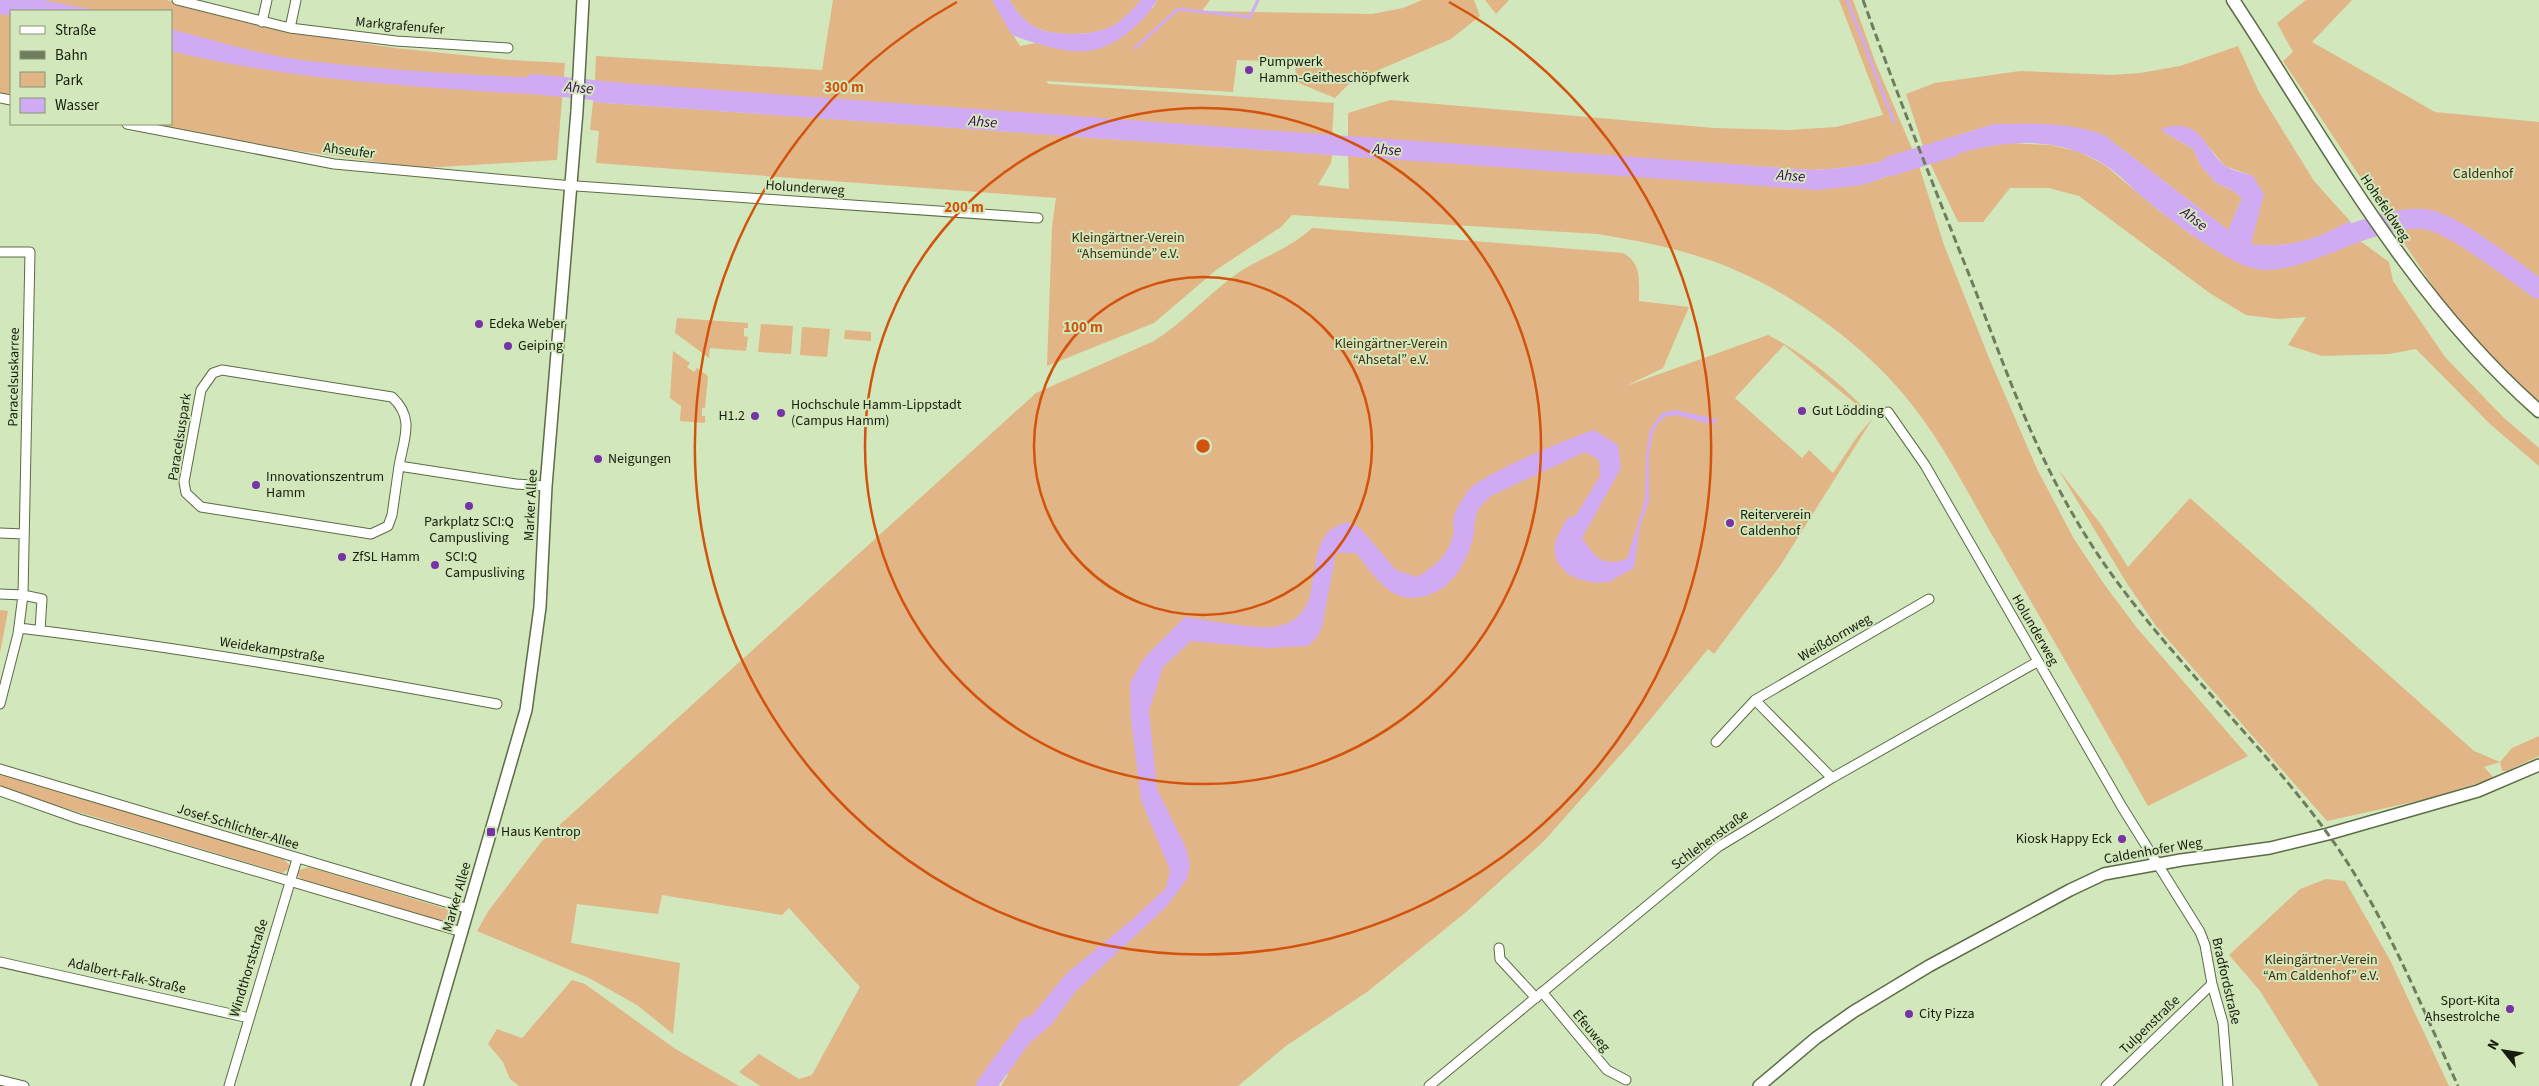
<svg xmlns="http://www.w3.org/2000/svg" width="2539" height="1086" font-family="'Source Sans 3',sans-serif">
	<rect width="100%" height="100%" fill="#d2e7bb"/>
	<path fill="#e2b586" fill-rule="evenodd" d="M0 0H166L273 29 302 34 395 48 511 60 565 63 557 160 422 168 183 135 133 124H171V11H11V96L0 94Z
		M833 0H992L1020 46 1036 43 1066 50 1153 8 1157 0H1210L1202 11 1372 14 1403 8 1422 0H1474L1480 16 1451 39 1351 82 1335 98 1296 82 1295 62 1237 60 1233 92 1046 81 1049 84 1334 103 1332 137 903 109 595 81 596 56 822 70Z
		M1009 0H1141C1131 11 1120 24 1105 29 1087 36 1050 36 1033 26 1022 19 1016 10 1009 0Z
		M1485 0H1509L1496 14Z
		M1839 0H1853L1876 64 1913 151C1882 165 1845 168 1812 170L1348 138V113L1390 100 1714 128 1789 130 1836 127 1883 115Z
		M2306 0H2352L2312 42 2435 112 2539 122V404L2504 374 2444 303 2283 61 2293 52 2277 23Z
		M2238 46 2259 92 2314 181 2350 221C2318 239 2288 249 2251 244L2254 225 2253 176 2225 166 2195 131H2162L2193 149 2201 166 2216 183 2232 190 2242 198 2228 230 2104 135 1994 124 1923 146 1906 94 1935 83 2020 71 2112 75 2140 73 2180 66Z
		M593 102 1332 155 1331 163 1318 185 1349 189 1348 155 1712 181 1862 185 1919 166 1944 245 1989 358 2037 469 2074 539 2104 584 2137 628 2248 756 2148 806C2100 721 2052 637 2002 552 1971 500 1945 444 1905 396 1856 337 1775 280 1700 257 1667 246 1633 240 1598 234L1292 215 1281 227 1216 270 1154 323 1047 366 1052 227 1056 198 596 163 599 131 590 130Z
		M2007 143 2051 145 2080 152 2106 166 2158 210 2192 235 2286 267 2360 241 2389 262 2393 281 2445 357 2504 418 2539 448V466L2490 424 2416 349 2389 354 2322 356 2288 345 2306 317 2278 319 2246 315 2211 294 2079 196 2049 188H2010L1983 222H1958L1930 163 1959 152Z
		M1312 228 1623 253C1642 263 1639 281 1639 301L1689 307 1663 368 1626 386 1768 335C1804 353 1847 388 1873 418L1780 566 1714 654 1708 649 1631 743 1544 841 1465 913 1367 992 1286 1046 1238 1086H1001L1008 1074 992 1063 977 1086H760L739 1072 759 1054 799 1079 812 1075 860 987 789 908 782 915 662 895 658 914 577 904 571 943 680 963 673 1034 637 1005 589 978 477 931 489 910 542 841 1036 393 1154 341C1182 323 1205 298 1231 278 1257 258 1288 251 1312 228ZM1784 345 1873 418 1859 434 1833 473 1809 450 1802 458 1735 398Z
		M677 318 748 323V328H744V336L748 337 746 351 710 348 709 358 675 333Z
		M761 324 793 326 791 354 758 352Z
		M802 327 830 329 827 357 800 355Z
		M845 330 871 332V341L844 339Z
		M673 351 690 363 687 367 694 372 697 368 708 376 705 408H702V416H705V423L680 421 681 406 670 398Z
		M2058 469 2102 526 2128 567 2190 498 2474 751 2500 762 2512 748 2539 736V756L2507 771H2502L2500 762 2484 767 2494 778 2431 798 2327 821 2156 626 2126 582Z
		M0 610 8 611 0 653Z
		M0 774 284 859 289 865V869L282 873 8 791 0 788Z
		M309 867 453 911 452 918 448 923 303 880 298 876 299 870Z
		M2326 879 2345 881 2390 960 2449 1086H2319L2260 991 2229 955 2300 889Z
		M572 980 585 984 674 1048 739 1086H519L510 1079 503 1062 488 1044 497 1029 522 1038Z"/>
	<path fill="#d0aaf3" d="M0 0H42L100 11H11V16L0 14Z
		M992 0H1009C1016 10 1022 19 1033 26 1050 36 1087 36 1105 29 1120 24 1131 11 1141 0H1157C1144 23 1115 48 1087 51 1062 53 1035 43 1012 35Z
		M171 29C216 41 261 55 308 61 392 71 477 75 561 79L560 96C430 88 298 82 171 51Z
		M595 81 1812 170C1845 168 1882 165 1913 151L1919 166 1862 185 1818 190 593 102Z
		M1994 124C2032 124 2067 121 2104 135L2228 230 2242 198 2232 190 2216 183 2201 166 2193 149 2162 131 2163 128C2202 119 2200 143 2224 165 2231 170 2245 173 2253 176L2264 194 2251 244C2287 249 2318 239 2350 221L2360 241C2331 252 2297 270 2265 270 2242 269 2223 254 2204 243 2181 228 2160 212 2140 195 2129 185 2118 173 2105 165 2051 131 1987 141 1930 163L1923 146Z
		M1675 410 1717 419 1713 425 1677 415 1664 417 1654 429 1649 453V501L1640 526 1634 568 1614 579 1585 574 1564 549 1569 527 1600 476 1599 460 1585 452 1491 496C1488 500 1483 503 1480 507 1475 512 1475 525 1474 533 1468 562 1452 590 1422 597 1390 604 1373 574 1356 553H1336L1322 627 1315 640 1307 646 1268 648 1191 641 1163 667 1149 711 1157 789 1186 848 1190 864 1187 879 1166 907 1076 991 1051 1025 1019 1052 1007 1045 1066 974 1133 919 1166 888 1170 870 1141 800 1131 719 1130 683 1144 658 1185 617C1207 620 1253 629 1273 627 1326 619 1304 569 1325 536 1330 528 1339 525 1347 522L1360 528 1396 570 1417 577C1435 566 1448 556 1453 535 1455 529 1452 521 1454 516 1456 508 1463 499 1467 492 1478 475 1572 437 1594 430L1618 445 1621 468 1582 538C1596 558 1601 567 1627 559L1645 500 1646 453 1650 430 1662 413Z
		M994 1066 1004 1073 997 1086H981Z"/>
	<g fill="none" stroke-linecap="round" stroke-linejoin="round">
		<path stroke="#d0aaf3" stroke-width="3" d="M1847 0 1894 122
			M1135 48 1178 9 1250 17 1258 0"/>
		<path stroke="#d0aaf3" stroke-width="20" d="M534 84 622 93
			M1891 166 1952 147
			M2330 243C2355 232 2402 214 2429 220 2457 226 2513 271 2539 289
			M1574 526C1571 532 1567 539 1565 545 1561 568 1591 575 1607 572
			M986 1086 1029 1027"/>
		<defs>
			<path id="minor" d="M177 0 290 28 396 41 508 48
				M262 22 267 0
				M290 28 296 0
				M0 98 11 100
				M127 124 334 164 562 185 1038 218
				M0 252H30L23 595 18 634 0 704
				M1888 412 1925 465 2122 807 2200 932 2205 945 2212 984 2223 1023 2228 1086
				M399 466C404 438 415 418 392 397L222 370 213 373 201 390 184 482 186 493 201 507 371 534 388 526 392 515 399 466 516 484 546 486
				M0 533 24 534
				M0 594 23 595 42 599 40 630
				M19 628C179 647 338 675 497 704
				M1716 742 1755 700
				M0 769 469 909
				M1832 778 1755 700 1929 599
				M0 791 79 819 462 932
				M1499 948 1500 959 1536 998
				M0 962 249 1018
				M1542 992 1607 1070 1626 1080
				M0 1080 24 1086
				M229 1086 297 859
				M1429 1086 1718 847 1832 778 2037 662
				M2106 1086 2212 984"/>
			<path id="tertiary" d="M417 1086 526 710 540 607 546 486 577 111 583 0
				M1759 1086 1816 1038 1853 1012 1929 966 2070 890 2104 874 2181 860 2270 848 2328 834 2478 791 2539 765"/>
			<path id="secondary" d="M2233 0C2328 144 2408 296 2539 411"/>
		</defs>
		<use href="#minor" stroke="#5b6c46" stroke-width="11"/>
		<use href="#tertiary" stroke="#5b6c46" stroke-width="14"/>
		<use href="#secondary" stroke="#5b6c46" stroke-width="15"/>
		<use href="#minor" stroke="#fff" stroke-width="9"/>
		<use href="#tertiary" stroke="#fff" stroke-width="11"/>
		<use href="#secondary" stroke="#fff" stroke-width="12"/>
		<path stroke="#6f7d5f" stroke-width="3" stroke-dasharray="8 4" stroke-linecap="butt" d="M1863 0C1898 97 1936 192 1974 287 2006 371 2036 456 2084 533 2152 643 2249 727 2325 830 2382 907 2418 999 2458 1086"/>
	</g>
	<g fill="none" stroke="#d3530c" stroke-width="2.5">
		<circle cx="1203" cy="446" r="169"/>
		<circle cx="1203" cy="446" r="338"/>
		<path d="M1449 2A508 508 0 1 1 957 2"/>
	</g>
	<g fill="#7732a6" stroke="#d2e7bb" stroke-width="2">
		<circle cx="1249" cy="70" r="5"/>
		<circle cx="479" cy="324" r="5"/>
		<circle cx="508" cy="346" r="5"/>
		<circle cx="1802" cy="411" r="5"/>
		<circle cx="781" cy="413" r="5"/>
		<circle cx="755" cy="416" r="5"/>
		<circle cx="598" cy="459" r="5"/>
		<circle cx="256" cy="485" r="5"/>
		<circle cx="469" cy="506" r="5"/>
		<circle cx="1730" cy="523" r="5"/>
		<circle cx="342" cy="557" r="5"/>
		<circle cx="435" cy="565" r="5"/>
		<rect x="486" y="827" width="10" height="10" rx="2.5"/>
		<circle cx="2122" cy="839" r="5"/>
		<circle cx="2510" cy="1009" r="5"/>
		<circle cx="1909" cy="1014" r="5"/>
	</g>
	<g text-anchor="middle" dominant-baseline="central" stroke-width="4" stroke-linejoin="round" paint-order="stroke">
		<g font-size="14" fill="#161d0d" stroke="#d2e7bb">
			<text transform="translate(400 26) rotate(5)">Markgrafenufer</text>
			<text transform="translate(349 151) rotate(7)">Ahseufer</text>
			<text transform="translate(805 188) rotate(4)">Holunderweg</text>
			<text transform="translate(2385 208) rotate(56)">Hohefeldweg</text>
			<text transform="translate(14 377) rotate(-89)">Paracelsuskarree</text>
			<text transform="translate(180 437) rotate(-81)">Paracelsuspark</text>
			<text transform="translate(531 505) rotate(-87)">Marker Allee</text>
			<text transform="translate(2035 630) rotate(60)">Holunderweg</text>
			<text transform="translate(1835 638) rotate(-30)">Weißdornweg</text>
			<text transform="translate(272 650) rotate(9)">Weidekampstraße</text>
			<text transform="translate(238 827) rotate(17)">Josef-Schlichter-Allee</text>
			<text transform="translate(1710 840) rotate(-36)">Schlehenstraße</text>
			<text transform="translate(2153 851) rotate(-10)">Caldenhofer Weg</text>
			<text transform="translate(457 897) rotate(-74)">Marker Allee</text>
			<text transform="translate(249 968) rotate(-73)">Windthorststraße</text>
			<text transform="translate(127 976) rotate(13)">Adalbert-Falk-Straße</text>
			<text transform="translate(2226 981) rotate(77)">Bradfordstraße</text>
			<text transform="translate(2150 1025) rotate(-44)">Tulpenstraße</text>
			<text transform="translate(1591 1031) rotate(50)">Efeuweg</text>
		</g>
		<g font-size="14" fill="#161d0d" stroke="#d2e7bb" text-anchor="start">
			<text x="1259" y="62">Pumpwerk<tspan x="1259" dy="16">Hamm-Geitheschöpfwerk</tspan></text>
			<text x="489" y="324">Edeka Weber</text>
			<text x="518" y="346">Geiping</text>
			<text x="791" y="405">Hochschule Hamm-Lippstadt<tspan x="791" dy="16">(Campus Hamm)</tspan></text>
			<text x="1812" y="411">Gut Lödding</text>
			<text x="745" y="416" text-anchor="end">H1.2</text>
			<text x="608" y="459">Neigungen</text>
			<text x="266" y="477">Innovationszentrum<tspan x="266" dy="16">Hamm</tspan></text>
			<text x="1740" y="515">Reiterverein<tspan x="1740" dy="16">Caldenhof</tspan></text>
			<text x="469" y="522" text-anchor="middle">Parkplatz SCI:Q<tspan x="469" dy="16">Campusliving</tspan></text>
			<text x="352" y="557">ZfSL Hamm</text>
			<text x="445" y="557">SCI:Q<tspan x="445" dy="16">Campusliving</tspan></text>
			<text x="501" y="832">Haus Kentrop</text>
			<text x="2112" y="839" text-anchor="end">Kiosk Happy Eck</text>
			<text x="2500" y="1001" text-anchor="end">Sport-Kita<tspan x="2500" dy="16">Ahsestrolche</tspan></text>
			<text x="1919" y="1014">City Pizza</text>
		</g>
		<g font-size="14" fill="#452d10" stroke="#d2e7bb">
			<text x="2483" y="174">Caldenhof</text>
			<text x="1128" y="238">Kleingärtner-Verein<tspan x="1128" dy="16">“Ahsemünde” e.V.</tspan></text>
			<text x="1391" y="344">Kleingärtner-Verein<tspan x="1391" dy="16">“Ahsetal” e.V.</tspan></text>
			<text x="2321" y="960">Kleingärtner-Verein<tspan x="2321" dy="16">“Am Caldenhof” e.V.</tspan></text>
		</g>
		<g font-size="15" font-style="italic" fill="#3f075e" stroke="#d2e7bb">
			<text transform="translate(579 88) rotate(5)">Ahse</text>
			<text transform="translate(983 122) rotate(5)">Ahse</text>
			<text transform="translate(1387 150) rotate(4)">Ahse</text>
			<text transform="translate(1791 176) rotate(4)">Ahse</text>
			<text transform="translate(2194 219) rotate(37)">Ahse</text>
		</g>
	</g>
	<circle cx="1203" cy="446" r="8" fill="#d3530c" stroke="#d2e7bb" stroke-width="2.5"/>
	<g font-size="15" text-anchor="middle" font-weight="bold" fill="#d3530c" stroke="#d2e7bb" stroke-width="4" stroke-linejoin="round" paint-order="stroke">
		<text x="844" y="92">300 m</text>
		<text x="964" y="212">200 m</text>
		<text x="1083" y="332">100 m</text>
	</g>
	<rect x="10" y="10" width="162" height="115" fill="#d2e7bb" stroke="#879675"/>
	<rect x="20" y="26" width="25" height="8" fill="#ffffff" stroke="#879675"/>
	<text x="55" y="35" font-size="15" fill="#161d0d">Straße</text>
	<rect x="20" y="51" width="25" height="8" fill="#6f7d5f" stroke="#879675"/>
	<text x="55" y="60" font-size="15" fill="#161d0d">Bahn</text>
	<rect x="20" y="72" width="25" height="15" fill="#e2b586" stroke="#879675"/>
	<text x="55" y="85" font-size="15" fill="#161d0d">Park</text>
	<rect x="20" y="98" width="25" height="15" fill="#d0aaf3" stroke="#879675"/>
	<text x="55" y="110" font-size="15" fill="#161d0d">Wasser</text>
	<g transform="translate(2504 1051) rotate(300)" stroke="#d2e7bb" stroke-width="4" paint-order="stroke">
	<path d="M0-4L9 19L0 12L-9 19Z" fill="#161d0d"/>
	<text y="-8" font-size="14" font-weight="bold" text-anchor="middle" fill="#161d0d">N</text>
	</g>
</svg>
